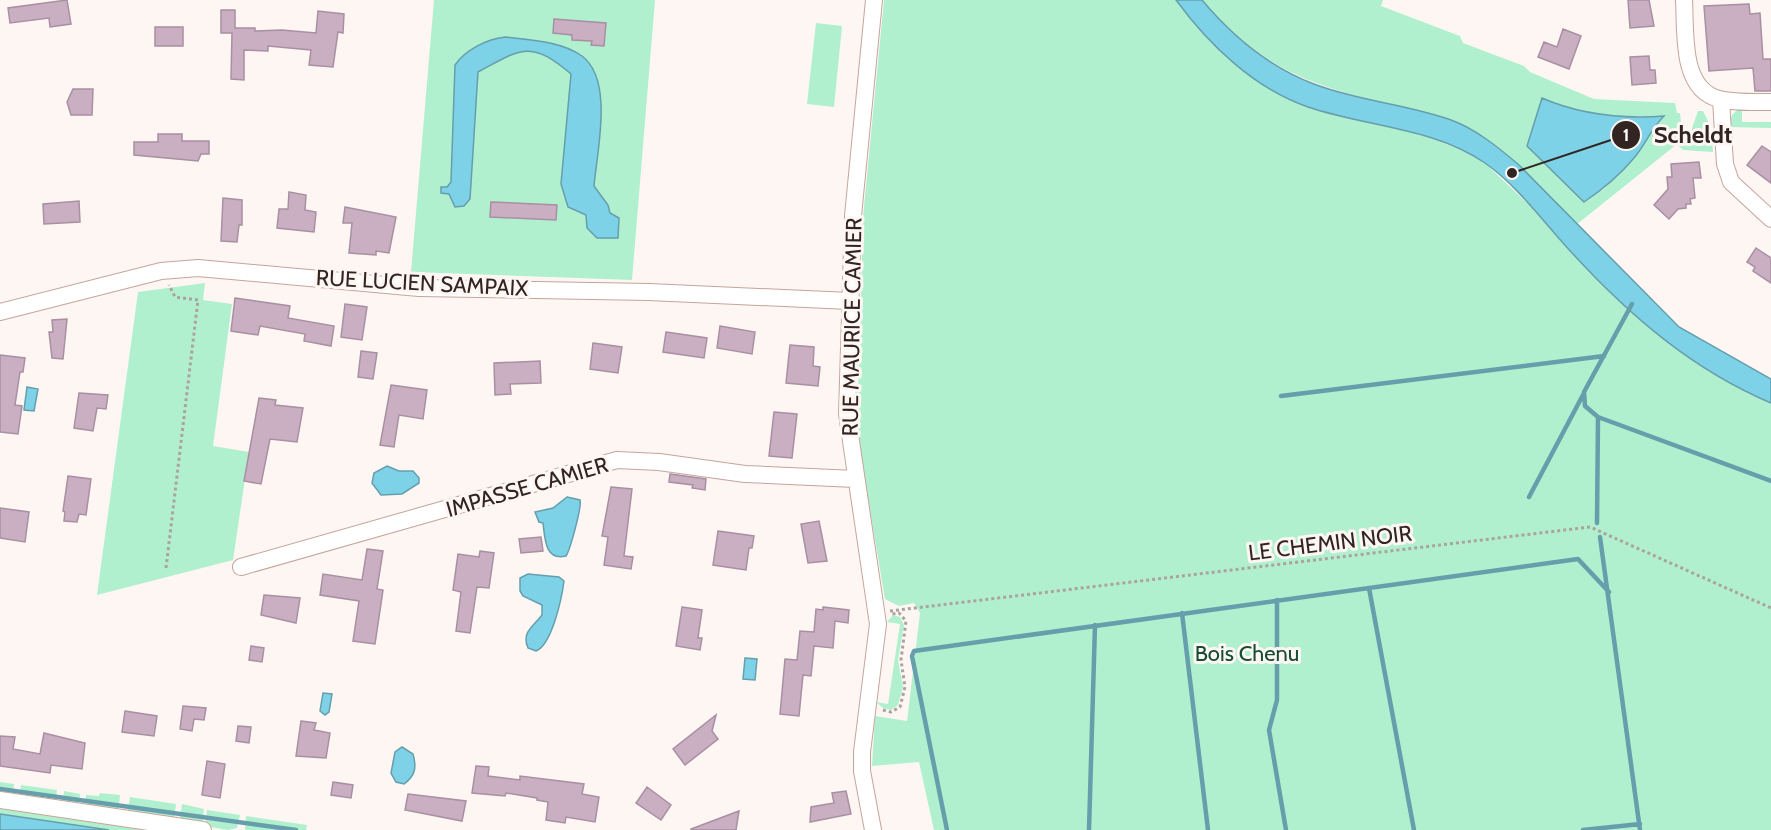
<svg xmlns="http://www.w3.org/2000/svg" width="1771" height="830" font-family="Cabin,sans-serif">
	<rect width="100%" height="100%" fill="#fdf6f3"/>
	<path fill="#b0f0ce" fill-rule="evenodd" d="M434 0H655L632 280 411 272Z
		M884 0H1176L1228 57 1310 108 1426 136 1466 152 1486 164 1696 363 1747 393 1771 403V830H934L919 762 872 766 875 716 907 721 920 613 914 603 899 606 885 599 857 433 863 217Z
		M1202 0H1383L1381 6 1460 36 1463 43 1524 66 1530 72 1594 99 1675 103 1677 113H1680L1682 133 1690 134 1698 111H1703L1711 127 1713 152 1683 150 1677 144 1576 225C1532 181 1495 134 1433 115 1334 90 1272 83 1202 0ZM1561 106 1603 116H1663L1634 158 1604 189 1584 202 1527 146Z
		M816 23 842 26 834 107 807 104Z
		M1738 109H1742V122H1771V128L1728 127 1732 115Z
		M205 283 203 300 232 304 213 446 249 452 233 560 97 595 138 292Z
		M893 615 900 617 904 625 898 660 903 687 898 705 891 710 883 708 876 702 888 704 900 624 887 622Z
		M0 782 14 784 12 798 0 796Z
		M21 785 57 790 55 804 19 799Z
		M64 791 80 794 79 804 62 805Z
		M100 793 120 795 118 814 86 809V795L99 796Z
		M130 797 176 804 174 818 127 815Z
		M182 804 204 809 202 826 180 819Z
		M0 807 161 830H109L0 814Z
		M207 810 240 815 237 828 228 830 205 826Z
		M246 816 307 825 306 830H245Z"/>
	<path fill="#7dd2e8" stroke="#669eac" stroke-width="1.5" d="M1176 0H1202C1233 37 1269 67 1314 84 1358 101 1406 104 1451 120 1476 129 1499 148 1519 165L1679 327 1771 379V403C1693 370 1630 316 1573 254 1545 224 1519 187 1485 163 1432 127 1367 127 1308 107 1255 89 1209 45 1176 0Z
		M505 37C530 40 561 41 582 56 614 80 597 151 594 186L608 205 610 213 619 218 618 238H597L587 228 586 215 568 207 561 184 571 74C530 39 521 49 478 72L470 199 464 206 455 207 449 194 441 193V187H447L451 182 455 65C465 50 487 39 505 37Z
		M1542 98C1581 115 1622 119 1664 116 1651 129 1645 145 1634 158 1619 176 1602 190 1584 202L1527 146Z
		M27 387 38 389 34 411 24 410Z
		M387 466 399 471H413L419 478V483L402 494 381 495 372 483 374 473Z
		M567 497 580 500C582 507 570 550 566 556 545 561 545 539 543 523L539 522 535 512 553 508Z
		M528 574 559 577 564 581C562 597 552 645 536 651L528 648C521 632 534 626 542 615V605L523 596 520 591V578Z
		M745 658 757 659 755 680 743 679Z
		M323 693 332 694 329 712 325 715 320 711Z
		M402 747 413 754C417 768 415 776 404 784L396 782 391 773 395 752Z
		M0 814 109 830H0Z"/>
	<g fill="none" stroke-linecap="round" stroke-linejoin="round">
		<path stroke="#669eac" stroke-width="4.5" d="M1281 396 1604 356
			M1598 417 1771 481
			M1529 497 1584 393
			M1597 523 1598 417 1585 406 1584 392 1632 304
			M1600 537 1640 830
			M1369 588 1414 830
			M1277 600V700L1269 730 1286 830
			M1182 613 1208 830
			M0 789 296 830
			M947 830 912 656 914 651 1578 559 1609 592
			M1089 830 1095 625
			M1583 830 1640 824"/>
	</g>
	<path fill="#caafc3" stroke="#a98fa2" stroke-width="1.5" d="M67 0 71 24 50 27 49 18 10 23 8 8Z
		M1628 0H1649L1654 26 1630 28Z
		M1749 4 1750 14 1760 13 1763 59H1771V91H1755L1753 68 1709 71 1704 6Z
		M221 10H235V28H255V31L282 30 316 33 318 11 344 14 343 33 338 32 333 67 309 65 311 50 268 46V51L244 50V80L231 79 232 33H221Z
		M554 19 606 23 604 46 591 45 592 41 572 40V35L553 33Z
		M155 27H183V46H155Z
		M1563 29 1581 36 1569 69 1538 57 1544 42 1557 47Z
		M1649 56 1650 70H1655L1656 83 1632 85 1630 57Z
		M73 89H93L92 115H71L67 102Z
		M158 134H182V141H209V154H201L198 161 134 155V142H158Z
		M1762 146 1771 152V183L1747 165Z
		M1699 162 1701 178H1693L1695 198 1690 199 1691 204H1686V208L1678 209 1669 219 1654 205 1668 189 1667 177H1672L1671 164Z
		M289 192 306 195 305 210 316 212 314 232 277 228 279 209H288Z
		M223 198 242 200V225H239L237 242 221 241Z
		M79 201 80 222 44 224 43 204Z
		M491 202 557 205 556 220 490 217Z
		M345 207 396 217 389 253 376 251V255L349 253 352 223H343Z
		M1756 248 1771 258V283L1753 271 1755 267 1747 262Z
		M235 298 290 306 288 318 334 326 331 346 304 341 305 334 260 326 258 335 231 331Z
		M345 304 367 307 362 340 341 337Z
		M67 319 63 359 52 358 49 332H53L52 320Z
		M720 326 755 332 752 354 717 348Z
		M666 332 707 338 704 358 663 352Z
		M593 343 622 347 618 373 590 369Z
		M790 345 814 347 813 366 820 367 818 386 786 383Z
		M361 351 377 353 373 379 358 377Z
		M0 355 25 358 23 372H20L15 405 22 406 18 434 0 432Z
		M540 361 541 383 510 384 511 394 495 395 494 363Z
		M391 385 427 390 423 419 399 415 394 447 380 445Z
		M79 393 108 395 106 409 97 408 93 431 74 428Z
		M259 398 276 400 275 405 303 408 297 442 270 439 261 484 244 481Z
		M774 412 797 414 792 458 769 456Z
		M670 474 706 479 705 490 692 488 693 485 669 482Z
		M68 476 91 479 86 515 79 514 77 522 64 521 65 512 63 511Z
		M611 487 632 489 624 556 633 557 631 569 604 565 608 537 602 536Z
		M0 508 29 512 25 542 0 538Z
		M819 521 827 561 808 563 801 524Z
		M718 531 754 536 752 548H749L746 570 713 565Z
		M541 537 543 551 521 553 519 539Z
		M367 549 383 551 377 589 383 590 375 644 353 641 359 601 320 595 323 574 362 580Z
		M480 551 494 553 489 588 477 587 470 633 456 631 461 592 453 590 458 554 479 557Z
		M264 595 300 598 296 623 261 615Z
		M682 607 702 610 698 638H702L700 650 676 646Z
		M823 607 849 610 848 623 835 621 833 648 814 646 811 676 803 675 799 716 780 714 785 659 797 660 800 631 814 632 816 609 823 610Z
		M251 646 264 648 262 662 249 660Z
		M183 706 206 708 204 720 194 719 192 731 180 729Z
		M125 711 157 716 154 736 122 732Z
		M716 715 712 731 718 739 685 765 673 749Z
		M301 721 316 723 314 730 330 733 326 758 296 756Z
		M238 726 251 727 249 743 236 741Z
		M44 733 85 743 82 769 51 765 50 773 0 766V736L15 737 13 749 40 754Z
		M207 761 225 764 220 798 202 795Z
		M476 766 489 767 488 776 520 780V776L584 784 582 794 599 797 595 822 566 817 565 823 546 820 548 802 537 800V798L506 793 505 796 472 793Z
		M333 782 353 785 351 798 331 795Z
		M647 787 671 805 661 820 636 803Z
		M846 791 851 814 810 822 811 807 834 803 832 793Z
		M408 794 466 801 462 821 405 810Z
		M739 811 736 830H691V829Z"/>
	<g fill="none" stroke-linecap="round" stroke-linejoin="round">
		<defs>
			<path id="minor" d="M1684 0C1686 32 1680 89 1719 99 1735 103 1754 102 1771 102
				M1721 100 1725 164 1731 182 1771 219
				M0 312 161 271 198 268 419 288 649 292 850 301
				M241 567 617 460 659 462 745 474 855 479
				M0 800 203 830
				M873 830 862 771V752L878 624 847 414 853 216 874 0"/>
		</defs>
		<use href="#minor" stroke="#c5a59a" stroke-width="18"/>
		<path stroke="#aca39f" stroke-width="3" stroke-dasharray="3 3" stroke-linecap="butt" d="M166 568 198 300 175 297 169 285
			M890 611 1590 527 1771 608
			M883 710 891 712 900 707 905 687 901 660 906 621 899 613 892 614"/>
		<use href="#minor" stroke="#fff" stroke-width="16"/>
	</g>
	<g text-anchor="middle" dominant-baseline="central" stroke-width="6" stroke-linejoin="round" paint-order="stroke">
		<g font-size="22" fill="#322521" stroke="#fdf6f3">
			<text transform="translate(422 283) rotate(3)">RUE LUCIEN SAMPAIX</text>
			<text transform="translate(852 327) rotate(-89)">RUE MAURICE CAMIER</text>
			<text transform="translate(527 487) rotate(-16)">IMPASSE CAMIER</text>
			<text transform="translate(1330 543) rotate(-7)">LE CHEMIN NOIR</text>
		</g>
		<g font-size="22" fill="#144c34" stroke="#fdf6f3">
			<text x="1247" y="653">Bois Chenu</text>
		</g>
	</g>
	<path fill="none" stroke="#322521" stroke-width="2" d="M1512 173L1626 135"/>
	<g fill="#322521" stroke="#fdf6f3" stroke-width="2">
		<circle cx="1512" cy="173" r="6"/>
		<circle cx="1626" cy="135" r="15"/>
	</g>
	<g font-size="18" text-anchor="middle" font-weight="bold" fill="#fff">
		<text x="1626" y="141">1</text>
	</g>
	<g font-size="24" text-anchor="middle" font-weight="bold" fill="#322521" stroke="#fdf6f3" stroke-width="6" stroke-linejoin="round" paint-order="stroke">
		<text x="1693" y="143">Scheldt</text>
	</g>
</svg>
